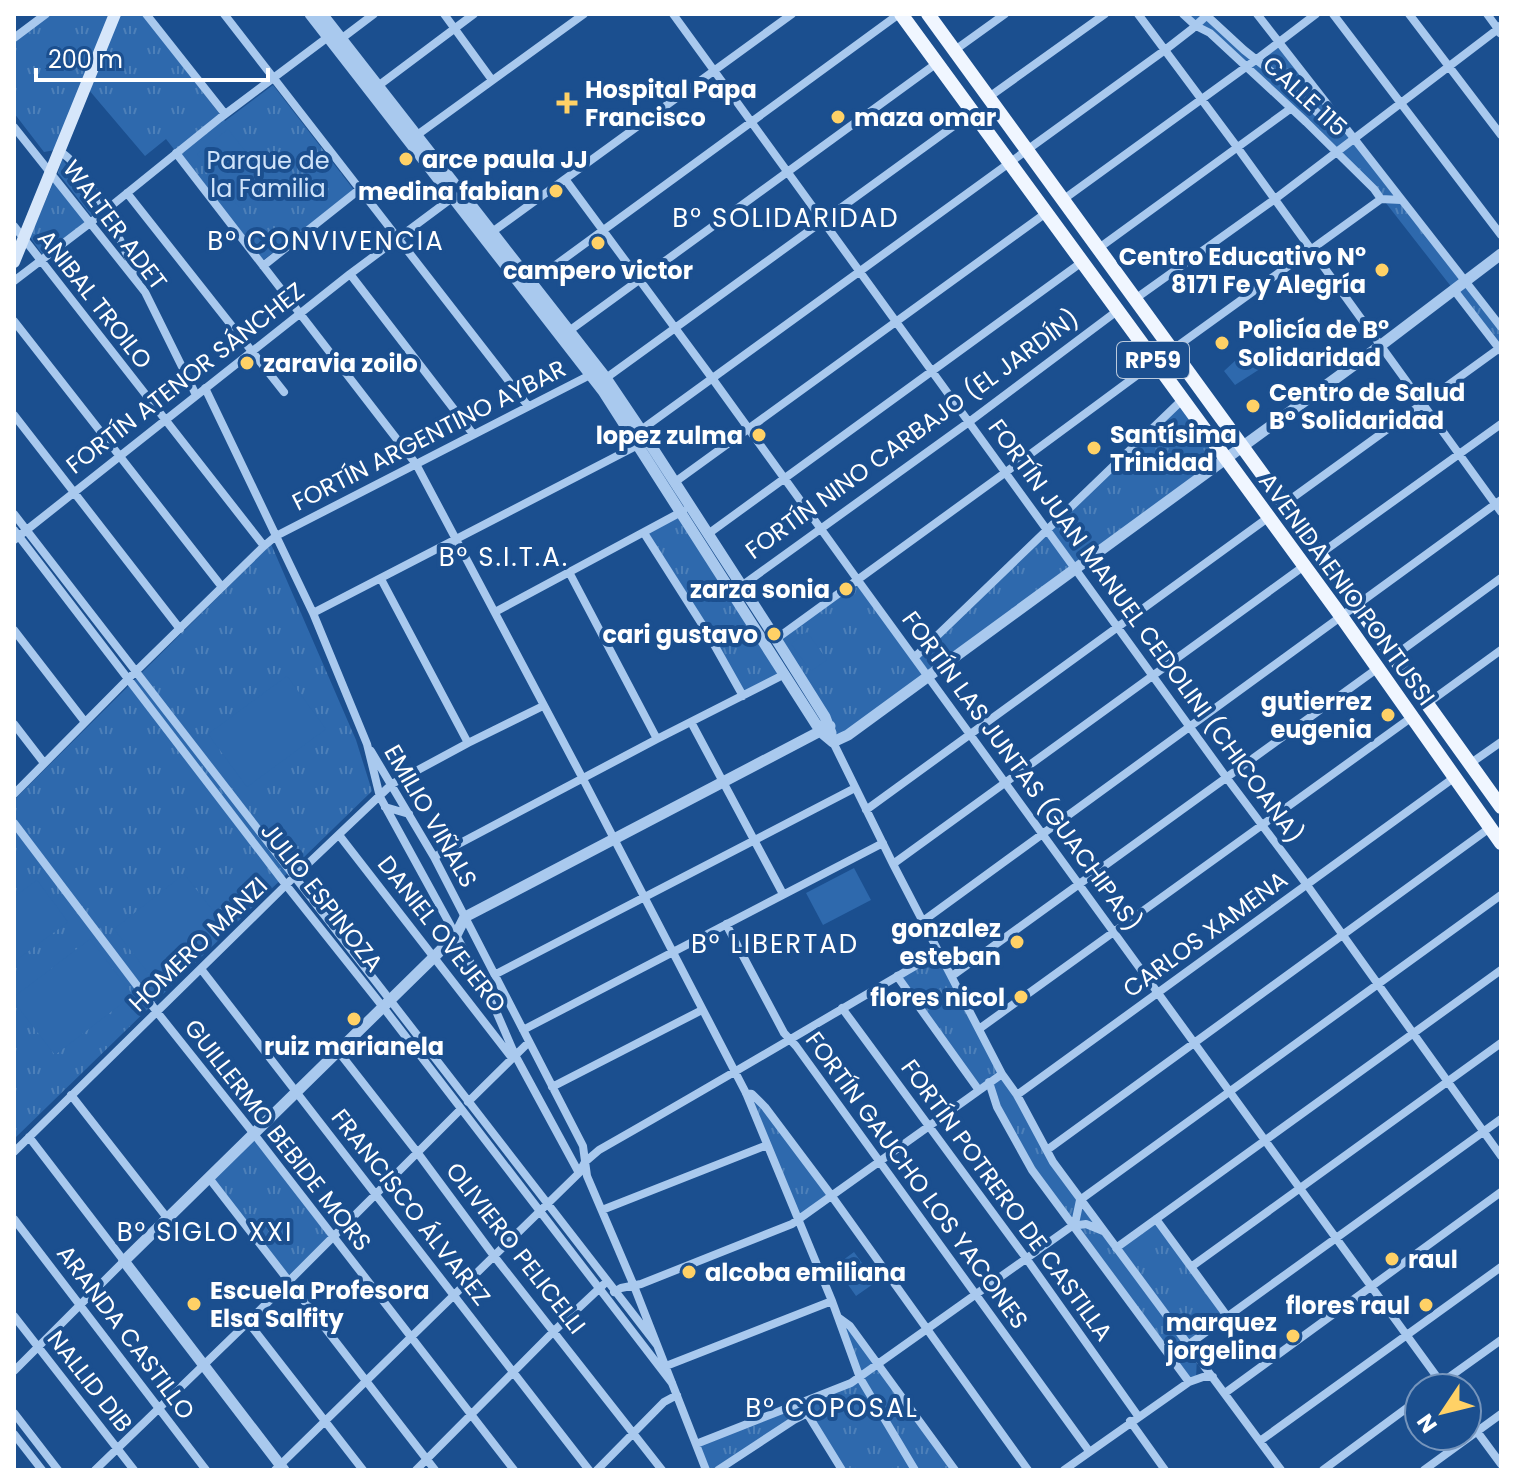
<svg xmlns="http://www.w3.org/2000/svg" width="1515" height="1484" font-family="Poppins,sans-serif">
	<defs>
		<pattern id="grass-tufts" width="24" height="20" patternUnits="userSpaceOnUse" patternTransform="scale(2)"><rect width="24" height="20" fill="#2e69ad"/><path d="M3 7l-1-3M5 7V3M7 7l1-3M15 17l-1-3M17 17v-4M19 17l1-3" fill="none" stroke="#4d80b9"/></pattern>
	</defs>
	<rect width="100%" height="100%" fill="#1b4f8f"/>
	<path fill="url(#grass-tufts)" d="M46 14H143L225 121 273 85 354 190 262 261 166 139 145 156 83 83 55 150 44 152 14 113V38Z
		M1184 14H1205L1257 59 1278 44 1462 281 1453 289 1375 189Z
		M62 159 101 211 93 218 58 173Z
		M54 181 88 224 44 257 30 237Z
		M1465 282 1501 328V350L1455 290Z
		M1181 402 1222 457 1076 564 1050 528Z
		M681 512 785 674 743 696 644 533Z
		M1046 533 1072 568 929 672 918 657Z
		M271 544 356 740 372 791 14 1139V800Z
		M857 579 928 675 836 737 776 639Z
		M939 952 1053 1162 1197 1356 1196 1379 1189 1382 1032 1170 989 1083 978 1089 897 976Z
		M746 1093 757 1098 831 1195 799 1219Z
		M254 1139 329 1237 288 1276 212 1179Z
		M1156 1221 1224 1315 1188 1342 1119 1249Z
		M839 1318 850 1326 955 1470H842L806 1414 718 1470H706L696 1444 859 1378Z"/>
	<path fill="#2e69ad" d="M228 129 270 183 239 207 197 154Z
		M1250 347 1263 367 1235 385 1224 371Z
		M807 632 827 660 811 671 791 644Z
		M287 676 326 729 247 787 208 734Z
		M854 868 871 900 823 925 806 893Z
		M184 874 227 928 156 983 114 929Z
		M37 880 68 922 14 962V897Z
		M90 939 133 995 55 1055 14 1002V997Z
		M854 1252 876 1282 856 1296 835 1266Z"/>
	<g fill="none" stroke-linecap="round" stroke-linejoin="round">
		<path stroke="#a9c9ee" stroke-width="8" d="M146 14 225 114
			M224 14 528 406
			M444 14 492 80
			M673 14 1226 777 1307 885 1501 1156
			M1138 14 1237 147 1501 512
			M1183 14 1196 26 1210 33 1306 122 1374 189 1381 199 1401 200
			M1205 14 1244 50 1282 80 1321 116 1343 128
			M1257 14 1501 327
			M1333 14 1501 235
			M1409 14 1501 135
			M14 38 46 14
			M337 42 374 14
			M955 50 1005 14
			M378 86 474 14
			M989 97 1105 14
			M14 127 145 292 196 395
			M413 138 584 14
			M59 151C92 170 122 246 139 280
			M176 153 416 464 583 779 746 1093 832 1301 860 1378 915 1470
			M565 179 712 378 857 579 1445 1388
			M127 193 284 392
			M1064 199 1257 59 1316 14
			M14 226 264 546
			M488 235 792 14
			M1099 248 1290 109
			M263 266 360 189
			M350 274 473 434
			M14 281 90 223 220 118 332 34
			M531 283 899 14
			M1454 290 1501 351
			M1135 299 1275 199 1498 29 1487 14
			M14 321 222 587
			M569 331 937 63
			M1172 350 1381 199
			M602 381 973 112
			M205 388 313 613 367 744 380 797 464 950 496 1011 515 1055 579 1173
			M14 415 180 629
			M641 430 1165 50 1192 29 1207 15
			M675 482 1046 213
			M1284 504 1501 347
			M14 514 657 1345
			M14 530 286 885 383 1007 672 1383
			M644 533 707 632 743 696
			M708 534 1082 262
			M14 540 350 274 456 195
			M1320 554 1501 424
			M569 572 657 739
			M381 579 468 743
			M740 587 969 422 1117 311
			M495 612 683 511
			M313 613 640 444
			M14 630 85 722
			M776 639 1006 472 1155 362
			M1394 656 1501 578
			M915 657 1182 400
			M1428 703 1501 650
			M691 722 783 894
			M14 724 44 763
			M833 742 893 864 1002 1074 1017 1095 1053 1162 1281 1470
			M371 751 434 857 583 1146 587 1176 634 1286 706 1470
			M1471 763 1501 742
			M14 794 129 678 264 546 276 536 592 374
			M385 807 409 814
			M866 810 1269 517
			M14 823 157 1012 254 1134 514 1470
			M339 835 512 1058
			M434 857 657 739 785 674
			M893 864 1304 566
			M923 921 1501 500
			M726 924 784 1033 796 1046 1089 1451
			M201 969 589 1470
			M496 974 855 788
			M897 976 978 1089
			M952 976 1378 668
			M842 1008 1026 1258 1138 1416
			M979 1029 1412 717
			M523 1030 883 843
			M338 1051 417 1152 494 1256 662 1470
			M989 1082 997 1107 1032 1170 1189 1382
			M552 1087 702 1010
			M746 1093 752 1094 765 1107 831 1195 1028 1470
			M71 1095 168 1219
			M1017 1095 1455 777
			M468 1102 529 1042
			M1047 1150 1491 827
			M14 1152 294 877 392 784 468 743 543 706
			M209 1178 435 1470
			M602 1210 767 1145
			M14 1219 206 1470
			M1156 1219 1227 1316
			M1072 1226 1076 1219 1080 1200 1501 895
			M1116 1248 1501 970
			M1191 1267 1501 1043
			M614 1292 621 1288 641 1284 792 1224 1002 1074
			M14 1316 134 1470
			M839 1318 850 1326 955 1470
			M248 1322 363 1470
			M1188 1345 1501 1119
			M666 1366 832 1301
			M14 1371 124 1261 29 1137
			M1434 1388 1501 1340
			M1225 1393 1501 1192
			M805 1410 842 1470
			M14 1413 58 1470
			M1467 1418 1501 1464
			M1130 1421 1165 1470
			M14 1434 42 1470
			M1260 1441 1501 1267
			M696 1444 851 1383 1072 1226 1086 1224 1103 1231
			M95 1470 248 1322 461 1109
			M275 1470 579 1173 585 1162 599 1150C714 1085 826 1018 939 952
			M416 1470 554 1331 603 1285
			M597 1470 664 1402 677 1395
			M718 1470 794 1420 806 1414
			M1064 1470 1189 1382 1203 1377H1213
			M1323 1470 1419 1399
			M1424 1470 1501 1414"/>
		<path stroke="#a9c9ee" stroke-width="11" d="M310 14 603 391 821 732 833 742
			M322 14 606 378 641 430 776 639 825 717 831 733
			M1501 27 1498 29 1501 32
			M833 742 848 735 1380 346 1501 254
			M284 1470 124 1261 434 957 456 935 465 917 830 726"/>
		<path stroke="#d6e6fa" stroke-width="12" d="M14 262 115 14"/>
		<path stroke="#f0f6ff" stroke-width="14" d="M901 14 1341 616 1501 843
			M928 14 1284 504 1501 807"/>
	</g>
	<g fill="#ffd166" stroke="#1b4f8f" stroke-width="3">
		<path d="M563 91h8v8h8v8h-8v8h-8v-8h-8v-8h8z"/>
		<circle cx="838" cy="117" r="8"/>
		<circle cx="406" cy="159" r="8"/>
		<circle cx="556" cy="191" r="8"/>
		<circle cx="598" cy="243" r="8"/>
		<circle cx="1382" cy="270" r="8"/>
		<circle cx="1222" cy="343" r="8"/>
		<circle cx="247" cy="363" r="8"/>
		<circle cx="1253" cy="406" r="8"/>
		<circle cx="759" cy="435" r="8"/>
		<circle cx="1094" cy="448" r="8"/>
		<circle cx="846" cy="589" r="8"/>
		<circle cx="774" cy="634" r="8"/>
		<circle cx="1388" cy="715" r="8"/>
		<circle cx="1017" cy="942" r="8"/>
		<circle cx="1021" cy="997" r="8"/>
		<circle cx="354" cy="1019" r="8"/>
		<circle cx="1392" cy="1259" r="8"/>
		<circle cx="689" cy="1272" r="8"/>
		<circle cx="194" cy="1304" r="8"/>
		<circle cx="1426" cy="1305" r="8"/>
		<circle cx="1293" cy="1336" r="8"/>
	</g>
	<g text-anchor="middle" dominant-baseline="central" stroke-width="8" stroke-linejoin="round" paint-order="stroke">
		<rect fill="#1b4f8f" stroke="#bbcadd" stroke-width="2" x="1117" y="342" width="72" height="36" rx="6"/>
		<g font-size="22" font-weight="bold" fill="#fff">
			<text x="1153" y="360">RP59</text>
		</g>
		<g font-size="24" font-weight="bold" fill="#fff" stroke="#1b4f8f" text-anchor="start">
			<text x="585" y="89">Hospital Papa<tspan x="585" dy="28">Francisco</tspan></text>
			<text x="854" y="117">maza omar</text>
			<text x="422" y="159">arce paula JJ</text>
			<text x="540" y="191" text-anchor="end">medina fabian</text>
			<text x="1366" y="256" text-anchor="end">Centro Educativo N°<tspan x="1366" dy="28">8171 Fe y Alegría</tspan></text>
			<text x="598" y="270" text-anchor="middle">campero victor</text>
			<text x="1238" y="329">Policía de B°<tspan x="1238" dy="28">Solidaridad</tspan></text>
			<text x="263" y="363">zaravia zoilo</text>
			<text x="1269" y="392">Centro de Salud<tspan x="1269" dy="28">B° Solidaridad</tspan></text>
			<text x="1110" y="434">Santísima<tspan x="1110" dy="28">Trinidad</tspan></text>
			<text x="743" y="435" text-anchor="end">lopez zulma</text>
			<text x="830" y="589" text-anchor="end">zarza sonia</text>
			<text x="758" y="634" text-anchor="end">cari gustavo</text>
			<text x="1372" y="701" text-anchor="end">gutierrez<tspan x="1372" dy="28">eugenia</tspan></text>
			<text x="1001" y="928" text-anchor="end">gonzalez<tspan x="1001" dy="28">esteban</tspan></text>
			<text x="1005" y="997" text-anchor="end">flores nicol</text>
			<text x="354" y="1046" text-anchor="middle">ruiz marianela</text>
			<text x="1408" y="1259">raul</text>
			<text x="705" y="1272">alcoba emiliana</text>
			<text x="210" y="1290">Escuela Profesora<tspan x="210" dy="28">Elsa Salfity</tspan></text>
			<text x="1410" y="1305" text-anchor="end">flores raul</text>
			<text x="1277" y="1322" text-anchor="end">marquez<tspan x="1277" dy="28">jorgelina</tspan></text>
		</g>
		<g font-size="24" fill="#fff" stroke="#1b4f8f">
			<text transform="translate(1305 96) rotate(43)">CALLE 115</text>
			<text transform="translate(115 225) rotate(53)">WALTER ADET</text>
			<text transform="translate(95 299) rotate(52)">ANIBAL TROILO</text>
			<text transform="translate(185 378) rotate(-38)">FORTÍN ATENOR SÁNCHEZ</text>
			<text transform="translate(912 434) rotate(-36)">FORTÍN NINO CARBAJO (EL JARDÍN)</text>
			<text transform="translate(429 435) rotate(-27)">FORTÍN ARGENTINO AYBAR</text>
			<text transform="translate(1347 589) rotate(54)">AVENIDA ENIO PONTUSSI</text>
			<text transform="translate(1146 631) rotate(54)">FORTÍN JUAN MANUEL CEDOLINI (CHICOANA)</text>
			<text transform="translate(1022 771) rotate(54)">FORTÍN LAS JUNTAS (GUACHIPAS)</text>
			<text transform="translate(431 816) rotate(60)">EMILIO VIÑALS</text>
			<text transform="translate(322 897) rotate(52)">JULIO ESPINOZA</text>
			<text transform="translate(442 934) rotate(52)">DANIEL OVEJERO</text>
			<text transform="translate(1205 934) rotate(-36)">CARLOS XAMENA</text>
			<text transform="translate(198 944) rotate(-44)">HOMERO MANZI</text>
			<text transform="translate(278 1135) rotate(52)">GUILLERMO BEBIDE MORS</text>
			<text transform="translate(917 1180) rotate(54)">FORTÍN GAUCHO LOS YACONES</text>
			<text transform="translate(1007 1200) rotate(54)">FORTÍN POTRERO DE CASTILLA</text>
			<text transform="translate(411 1207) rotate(52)">FRANCISCO ÁLVAREZ</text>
			<text transform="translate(516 1248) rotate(52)">OLIVIERO PELICELLI</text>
			<text transform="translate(126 1332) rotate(53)">ARANDA CASTILLO</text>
			<text transform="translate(90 1381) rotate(52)">NALLID DIB</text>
		</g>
		<g font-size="24" fill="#cfe3fa" stroke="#1b4f8f">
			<text x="268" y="160">Parque de<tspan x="268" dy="28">la Familia</tspan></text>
		</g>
		<g font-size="26" letter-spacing="2" fill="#fff" stroke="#1b4f8f">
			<text x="786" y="218">B° SOLIDARIDAD</text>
			<text x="326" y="241">B° CONVIVENCIA</text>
			<text x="504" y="557">B° S.I.T.A.</text>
			<text x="775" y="944">B° LIBERTAD</text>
			<text x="205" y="1232">B° SIGLO XXI</text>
			<text x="832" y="1408">B° COPOSAL</text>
		</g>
	</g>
	<rect width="1515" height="1484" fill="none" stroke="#ffffff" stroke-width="32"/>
	<g transform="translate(1443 1412) rotate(235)"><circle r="38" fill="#1b4f8f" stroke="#7695bc" stroke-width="2"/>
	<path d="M0-6L14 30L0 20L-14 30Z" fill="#ffd166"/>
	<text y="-12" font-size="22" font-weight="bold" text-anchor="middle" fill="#ffffff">N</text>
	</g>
	<path d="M36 68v12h232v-12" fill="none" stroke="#ffffff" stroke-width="4"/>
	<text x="48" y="68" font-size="24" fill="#ffffff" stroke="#1b4f8f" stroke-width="6" paint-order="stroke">200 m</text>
</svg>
